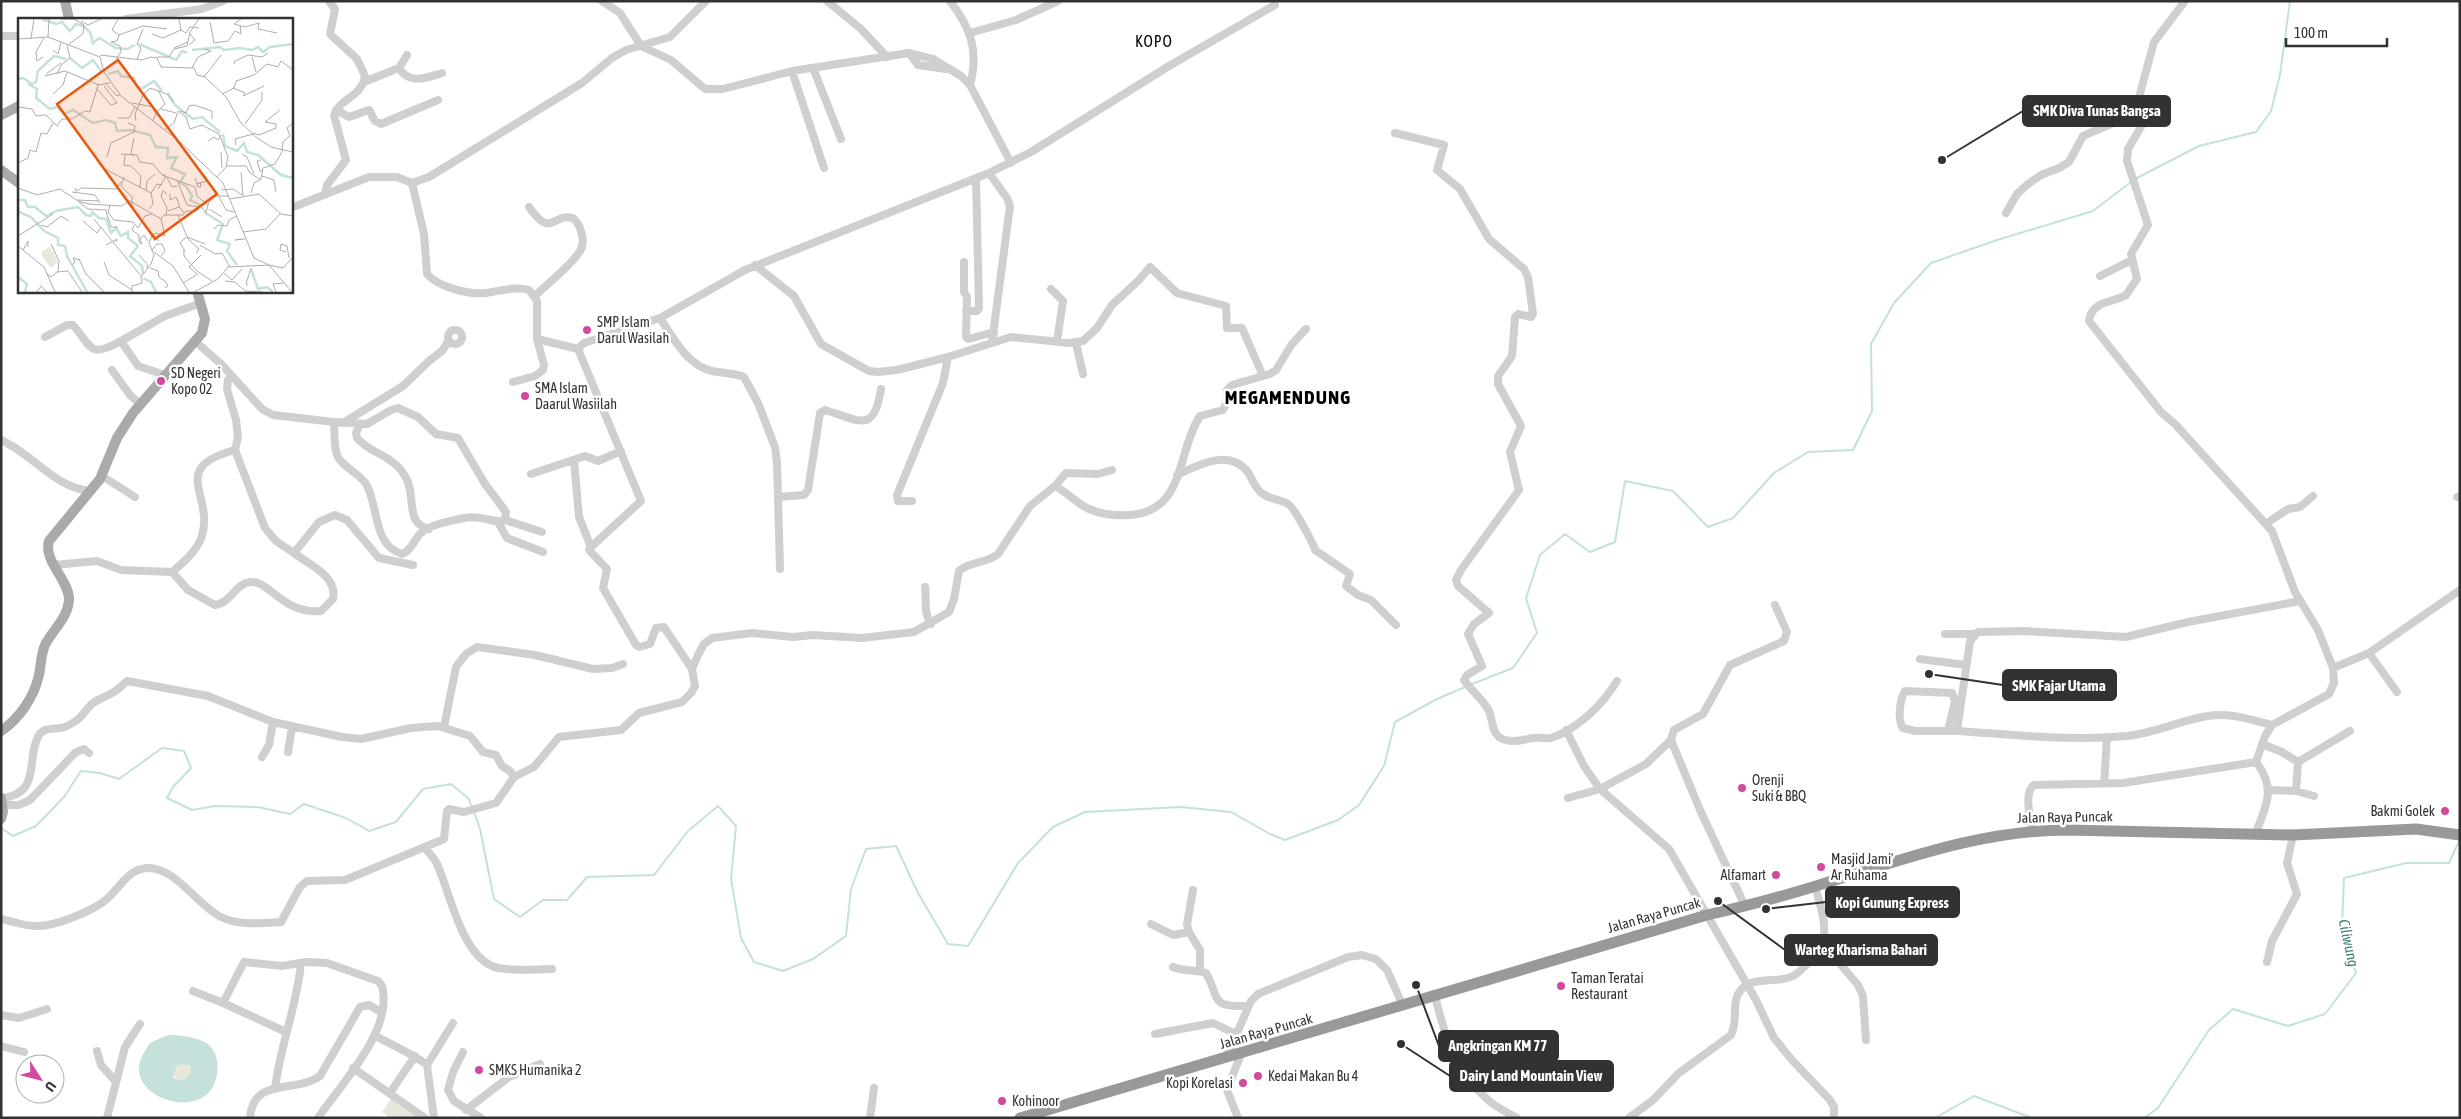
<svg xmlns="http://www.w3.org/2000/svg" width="2461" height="1119" font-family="'Asap Condensed',sans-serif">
	<defs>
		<pattern id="grass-tufts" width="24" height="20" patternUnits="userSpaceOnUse" patternTransform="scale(1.25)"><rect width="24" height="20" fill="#e8e7dc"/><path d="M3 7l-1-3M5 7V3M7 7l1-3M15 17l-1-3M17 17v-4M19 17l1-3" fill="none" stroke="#c7c7bd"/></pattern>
	</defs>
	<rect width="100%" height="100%" fill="#fff"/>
	<path fill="url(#grass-tufts)" d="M173 1072a9 9 0 1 1 18 0a9 9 0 1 1-18 0Z"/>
	<path fill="#e8e7dc" d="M393 1096 422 1118H390L382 1112Z"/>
	<path fill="#c4e1dc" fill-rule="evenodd" d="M168 1035C179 1035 191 1036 202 1041 221 1048 221 1076 211 1090 189 1119 124 1093 142 1056 145 1052 147 1046 150 1043 155 1040 162 1038 168 1035ZM182 1064 190 1066 191 1073C187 1080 179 1083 173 1077L176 1066Z"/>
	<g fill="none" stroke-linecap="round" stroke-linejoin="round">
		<path stroke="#c4e1dc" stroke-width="2" d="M2135 179 2199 146 2256 132 2271 111 2280 75 2290 1
			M1472 684 1513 668 1537 633 1526 598 1540 555 1565 534 1590 552 1615 542 1625 481 1673 491 1708 527 1733 518 1774 473 1808 452 1853 450 1872 411 1871 344 1894 303 1931 263 1997 240 2093 211 2131 182
			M474 812 480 829 494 899 520 917 543 900H567L587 877 654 875 688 831 718 806 736 826 731 879 741 938 754 962 783 971 813 959 846 936 851 889 866 849 896 846 918 893 948 944 968 946 1018 863 1053 827 1085 812 1181 807 1231 812 1270 834 1285 840 1338 820 1359 805 1384 766 1395 722 1437 699 1465 687
			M1 828 13 836 36 826 64 797 81 771 100 773 119 779 162 748 184 751 191 768 173 787 167 798 192 810 215 806 258 807 290 814 304 804 346 818 369 831 396 822 423 789 451 784 469 799 472 808
			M1935 1118 1974 1096 2032 1118
			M2144 1118 2158 1108 2209 1030 2233 1009 2288 1026 2325 1014 2356 973 2342 925 2344 878 2406 863H2449L2460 839"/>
		<path stroke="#cfcfcf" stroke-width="8" d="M602 1 620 13 641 46 671 60 705 89H723L792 71 909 53 933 59 961 76 970 85 1011 163
			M827 1 861 29 887 57
			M950 1C971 28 979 51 970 85
			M2185 1 2154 42 2138 101 2145 115V120L2128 149 2127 161 2148 225 2131 254 2137 279 2126 295C2113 303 2092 300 2089 321L2161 412 2175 424 2272 531 2295 592 2318 630 2333 668 2334 683 2329 694 2272 725 2265 736 2256 762C2277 789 2266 806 2255 835
			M126 19 202 9 223 1
			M970 33 1016 20 1058 1
			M1 36H19
			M909 53 918 65 946 69
			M399 68C409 85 426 78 442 73
			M813 68 841 139
			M792 71 824 168
			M364 82 399 68 407 55
			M336 110 349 117 369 110 375 121 381 124 438 100
			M1395 133 1444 145 1437 170 1460 189 1489 239 1524 269 1528 277 1533 314 1531 317 1518 314 1515 317 1512 356 1498 376V384L1521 426 1510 452 1519 490 1461 570 1456 580 1458 586 1489 613 1474 624 1468 634 1482 666 1467 675 1464 680C1471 690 1482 699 1488 709 1493 718 1491 731 1499 737 1509 744 1522 740 1533 738 1539 737 1546 739 1551 738 1578 729 1603 704 1617 681
			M989 173 1007 198 1010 206 992 342
			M412 183 424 234 427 274C438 287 469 295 486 293 499 291 515 286 529 290L537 301V339L578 349 584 343 660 318 745 270 989 173 1031 152 1169 66 1275 5
			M325 194 327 185 346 160 334 115C340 98 362 97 365 76L357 59 330 34 335 9 329 1
			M529 207C552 240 553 212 573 218 581 225 586 242 580 251 571 266 548 283 535 296
			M291 208 369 177H397L412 183 429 177 582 83 612 58 626 50 670 37 706 1
			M2006 213 2017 194 2028 184 2041 175 2059 168 2069 162 2083 136 2111 124 2129 111 2138 101
			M964 262V292L967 297 966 337 968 339 994 332
			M755 265 794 296 821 344 869 371 878 372 897 370 948 357 1011 337 1070 343 1083 341 1097 328 1112 305 1139 280 1150 267 1177 293 1226 306 1227 328H1242L1263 376
			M2100 276 2132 260
			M1051 289 1063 301 1057 341
			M966 311H977L979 308 976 178
			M660 318C673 338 688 366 712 371 723 373 733 373 744 377L758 403 775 447 777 462 780 569
			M448 337a7 7 0 1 1 14 0a7 7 0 1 1-14 0Z
			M45 337 67 325H73C92 347 89 359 121 341L138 366 165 375
			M121 341 165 316 201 303
			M196 342 221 364 262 409 273 415 334 422 367 424 391 410 398 408 418 417 436 434 458 438 485 484 506 512 505 520C498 525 479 514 464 518 451 521 430 524 420 534 414 540 411 551 402 554 372 545 379 505 366 484 359 473 344 468 338 457 333 448 335 433 334 422
			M1076 343 1083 374
			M578 349 641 501 591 547
			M112 370 130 395 140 404
			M513 382 535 376 543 370 544 365 537 339
			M343 423 403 386 429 361 442 351 449 340
			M360 424 356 433 357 438C371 455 396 455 407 480 416 499 405 523 429 529
			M1 440C33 454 54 488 91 491
			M235 450 265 528 276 541 294 553
			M574 460 579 517 591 547 589 550 607 569 603 588 636 645 639 647 650 644 656 628 664 627 692 669
			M531 474 585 456 598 461 621 451
			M1177 475C1198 465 1229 448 1248 472 1253 480 1255 489 1263 494 1271 500 1281 499 1288 504 1294 507 1313 543 1315 550L1350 574 1346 586 1358 595 1371 600 1396 625
			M102 476 135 497
			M1055 486 1066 473 1098 474 1112 470
			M778 497 804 495 808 490 820 413 825 410C859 420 874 435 881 389
			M2457 497 2460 496
			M912 501H898L897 495 943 383 948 357
			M505 520 542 532
			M498 522 507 538 543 552
			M2267 523 2288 509 2300 507 2313 496
			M54 565 97 561 121 570 172 572C183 563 197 551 202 536 214 494 168 468 235 450L238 437 236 420 227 389 228 380 232 376
			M172 572 188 590 215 605C231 603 235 584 250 582 270 580 283 615 321 611L333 599C338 576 308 564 294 553L319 522 335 515 347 520 379 558 413 565
			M925 587C927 601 923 612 931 624
			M1945 634H1974
			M2369 653 2397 692
			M1920 659 1966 665
			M2333 668 2369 653 2460 590
			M2272 725C2251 720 2229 712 2208 716 2181 720 2156 733 2127 736 2071 741 2013 735 1957 731L1970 641 1978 632 2024 631 2126 637 2188 622 2300 601
			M444 727 456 667 466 654 477 647 535 655 593 669 612 668 623 664
			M1566 730 1584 766 1600 789 1646 764 1671 740
			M1948 731 1955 701 1952 693 1905 691C1900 699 1897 720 1903 728L1915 731H1957
			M2262 744 2282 752 2298 762 2296 791
			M288 752 292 727
			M262 757 269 745 273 722
			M2298 762 2350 731
			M2104 784 2107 737
			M2270 790 2296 791 2314 796
			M1 798C43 794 25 758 39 735 46 725 58 731 67 726 85 717 80 715 92 704 97 699 106 697 112 693 118 690 122 685 127 681L208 696 273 722 342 737 361 739 411 728 438 726 470 736 483 752 496 755 502 766 510 771 514 777
			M1568 798 1600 789 1669 849 1756 1000 1774 1038 1792 1060 1830 1100 1834 1107V1118
			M3 805H19L30 800 76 752 84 749 89 753
			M2032 830C2031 818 2023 793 2034 785L2123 783 2256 762
			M425 848C429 853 434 858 437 864 450 892 462 960 498 968 515 971 534 970 552 969
			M1193 890 1187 924 1189 932 1200 950V970
			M1745 906 1700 810 1671 740 1674 730 1703 714 1730 665 1784 641 1787 632 1775 605
			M1 919C12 921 24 926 35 926 54 927 94 911 108 898 120 887 128 870 146 868 175 866 197 905 221 917 239 926 262 923 281 922L300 887 307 881 345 880 444 839 447 811 449 809 464 812 496 803 514 777 534 767 559 737 621 730 639 713 682 702 691 693 695 686 692 669 698 655 704 644 712 638 752 633 793 637 813 635 862 638 914 632 949 612 954 599 959 571C970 561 986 564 998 554L1030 506 1055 486C1067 492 1076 503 1089 509 1103 515 1116 516 1130 515 1186 511 1176 453 1200 416L1223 410 1227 402V390L1232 385 1270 374 1276 370 1292 344 1306 329
			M1151 924 1173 935 1189 932
			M1825 939 1834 947 1841 965 1858 985 1863 996 1866 1040
			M2267 962 2272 941 2297 894 2287 863 2293 835
			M1173 967C1184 972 1196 969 1206 973 1221 999 1208 1007 1248 1006
			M193 991 223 1003
			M1435 996C1444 1034 1457 1073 1487 1099 1495 1107 1507 1112 1517 1118
			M1 1015 19 1018 47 1009
			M286 1032 223 1003 244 962 282 966 306 962 327 963 378 981 382 986C394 1030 341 1084 318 1118
			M1155 1034 1213 1023 1236 1034
			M376 1036C393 1046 412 1053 427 1065L434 1118
			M1 1046 24 1052
			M97 1051 101 1065 116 1082
			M463 1052 453 1072 448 1090 454 1101 481 1118
			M1226 1058 1251 1001 1258 994 1348 957 1362 955 1376 959 1387 970 1403 1006
			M427 1065 453 1023
			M353 1068 425 1118
			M275 1089C280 1046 297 1006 301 963
			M390 1093 415 1056
			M466 1110 509 1077 540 1064
			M107 1118 125 1047 140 1024
			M250 1118C253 1076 295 1094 320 1076L360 1007 369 1005 381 1012
			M870 1118 874 1088
			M1238 1118 1227 1090 1241 1054
			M1629 1118 1653 1100 1679 1073 1731 1035C1740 1018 1728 999 1745 986 1755 979 1772 981 1783 979 1792 978 1799 973 1805 966 1834 939 1824 920 1815 886"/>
		<path stroke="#aaa" stroke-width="10" d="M65 1 69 19
			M1 115 19 106
			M1 170 19 183
			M1 731C20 718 34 697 39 675 41 665 41 654 45 645 53 629 69 617 69 598 68 579 43 561 49 541L100 479 117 438 133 413 202 333 205 319 197 291
			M1 798 3 812 1 819"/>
		<path stroke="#999" stroke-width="11" d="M1020 1118 1707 915C1743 907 1780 897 1816 886 1899 861 1980 830 2067 830L2293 835 2416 829 2460 835"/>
	</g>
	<g fill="#d24a9e" stroke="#fff" stroke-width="2">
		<circle cx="587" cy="330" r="5"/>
		<circle cx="161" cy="381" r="5"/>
		<circle cx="525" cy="396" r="5"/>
		<circle cx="1742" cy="788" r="5"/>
		<circle cx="2445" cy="811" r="5"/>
		<circle cx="1821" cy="867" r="5"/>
		<circle cx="1776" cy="875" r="5"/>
		<circle cx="1561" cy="986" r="5"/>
		<circle cx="479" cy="1070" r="5"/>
		<circle cx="1258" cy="1076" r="5"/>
		<circle cx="1243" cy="1083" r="5"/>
		<circle cx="1002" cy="1101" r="5"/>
	</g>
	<g text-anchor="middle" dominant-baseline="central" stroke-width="5" stroke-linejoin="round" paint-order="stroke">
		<g font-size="14" fill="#323232" stroke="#fff" text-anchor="start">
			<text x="597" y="322">SMP Islam<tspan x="597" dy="16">Darul Wasilah</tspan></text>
			<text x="171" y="373">SD Negeri<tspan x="171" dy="16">Kopo 02</tspan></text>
			<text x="535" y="388">SMA Islam<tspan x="535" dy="16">Daarul Wasiilah</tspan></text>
			<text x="1752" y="780">Orenji<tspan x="1752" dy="16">Suki &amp; BBQ</tspan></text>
			<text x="2435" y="811" text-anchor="end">Bakmi Golek</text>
			<text x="1831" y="859">Masjid Jami'<tspan x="1831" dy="16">Ar Ruhama</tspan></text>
			<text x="1766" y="875" text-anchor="end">Alfamart</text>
			<text x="1571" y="978">Taman Teratai<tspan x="1571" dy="16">Restaurant</tspan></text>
			<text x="489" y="1070">SMKS Humanika 2</text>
			<text x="1268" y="1076">Kedai Makan Bu 4</text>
			<text x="1233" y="1083" text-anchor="end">Kopi Korelasi</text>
			<text x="1012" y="1101">Kohinoor</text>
		</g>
		<g font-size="14" fill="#323232" stroke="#fff">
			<text transform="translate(2065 817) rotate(-1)">Jalan Raya Puncak</text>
			<text transform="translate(1654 915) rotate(-16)">Jalan Raya Puncak</text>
			<text transform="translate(1266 1031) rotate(-16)">Jalan Raya Puncak</text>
		</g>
		<g font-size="15" font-style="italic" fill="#428076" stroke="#fff">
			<text transform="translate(2349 943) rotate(78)">Ciliwung</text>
		</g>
		<g font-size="16" letter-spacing="1" fill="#000" stroke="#fff">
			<text x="1154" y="41">KOPO</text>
		</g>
		<g font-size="19" font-weight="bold" letter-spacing="1" fill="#000" stroke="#fff">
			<text x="1288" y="397">MEGAMENDUNG</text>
		</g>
	</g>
	<g transform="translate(18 18)">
		<rect width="275" height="275" fill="#fff"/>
		<path d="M32 229 40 244 33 250 24 238V233Z" fill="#e8e7dc"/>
		<path fill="none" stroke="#c4e1dc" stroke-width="2.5" d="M24 1 38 6 44 4 52 13 58 6 65 8 72 14 75 25 81 20 98 30 109 31 117 27M121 26 158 42 164 33 169 35M174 32 202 29 206 32 222 30 234 32 240 29 245 34 252 29 275 26M52 40 64 50 75 42 83 53M90 56 100 53 103 58 116 60 119 69 123 71 136 63 144 73M0 61 5 60 14 66 18 64 20 53 36 38 48 41M10 66 19 71 18 80 32 91 39 89 46 96 55 92 75 105 88 102 97 105 99 113 113 112 132 117 138 129 150 130 149 140 159 139 153 150 167 156 162 165 168 168 174 178 172 182 182 187M150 75 157 87 175 101 184 99 202 114M205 116 207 128 219 133 226 125 229 134 240 137 263 157 275 160M0 182H7L10 189H17L28 198 40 192 44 193M0 189 1 194 13 199 26 213 40 220V227L47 228 49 238 69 274M43 192 60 189 68 197 73 198 74 194 81 200 88 201 93 215 98 210 103 218 110 214V220L120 228 112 238 124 248 125 256M186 194 205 206 199 222 212 226 209 233 219 247M233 251 240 271 249 269 255 274M0 253V259L9 266 7 274M125 260 133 264 138 274"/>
		<path fill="none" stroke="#adadad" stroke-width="1" d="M43 1H56L66 7 65 16 51 26M100 1 94 12 101 17M161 1 163 12 168 15 172 9 181 10M223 1 216 6 227 9 241 5 240 11 259 15M63 3 70 7 83 1M192 4 196 25 210 23 217 13 223 16 222 7M134 16 145 20 163 12M101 17 125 8 149 11M30 19 31 1M13 20 16 1M0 21 30 19 82 39 86 54 103 78 162 124 205 165 236 240 251 247 274 274M171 27 177 22 172 16M156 30 170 24M35 32 40 36 43 24M82 37 124 42 133 39 139 40 143 49 176 50 179 57 187 59 208 79 223 105 238 119 253 129 275 134M25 39 19 43 18 34 26 20M139 39H151L156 31 169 28 172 14 181 1M234 39 238 54M98 41 103 34 102 28 93 24 99 23 101 17M119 42 123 30 119 26 125 11M216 46 217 43 230 37 244 39 250 35M174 50 180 39 193 33 186 31M28 56 43 45M39 56 43 47 52 40 49 27M27 58 47 53 81 67M186 59 203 37M89 67 99 78 102 77M215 70 227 75 225 78 246 68M79 71 93 87 99 85 86 68M35 76 45 67 49 54M204 76 216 70 218 63 236 57 249 46 260 49 263 43 275 52M114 85 136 89 138 96 135 102M0 89 14 91 18 98 28 97 39 108 44 101H54L67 93 72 94 80 67 92 65M143 91 158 95M162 93 168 95 171 88 176 87 194 93V101M139 94 147 86 140 72M100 100H111L117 89M118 103 117 96 125 77 132 70 149 76 155 84M227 106 244 82V74M147 111 156 105 160 93 168 99 172 111 184 107 201 116 210 139 208 148M235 115 241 117 258 110V106L247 104 262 92M116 120 113 135 116 138M190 123 196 119 200 122 203 117M218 127 217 121 235 116M264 132 265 124 272 118 269 110 275 105M203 134 204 150M103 136 119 137 122 144 135 146 144 157 177 169 179 178 190 187M224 136 229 139 236 156M107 137 106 147 113 148 123 158 122 169M89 139 93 125 116 114 117 108 110 105M243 142 239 143 242 153H245M0 145 10 140 12 132 18 134 23 115 29 116 35 105M87 151 133 175 135 186 131 191M223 154 225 178M244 158 256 162 258 174M106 159 103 168 114 179V190M199 159 209 148H228L232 155 243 162M149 160 154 169 159 168M177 160 180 169H183L182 164M159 162 169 187 181 189M178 166 189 163 188 159M0 170 19 177 42 171 60 183 71 186 103 188 112 183 143 201M57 170 58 173 64 170 98 171 103 164M140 171 147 160 146 156M128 172 129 163 137 156M203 172 215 171 224 177M54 174 77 177 82 185M133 175 139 166 144 167M233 175 236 165 243 161 245 150 257 146 265 132M152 176V182L158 179 162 189M200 177 208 192 216 194M212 181 241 176 263 196 275 198M59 182 81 183M61 184 70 191 89 192M92 187 90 194 96 202 115 204 120 210 127 198 134 196M191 191 204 199M88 193 93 209H100M150 193 161 189 166 195M148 197 149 190 143 178 145 173 149 176M160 197 170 221 181 231 178 235M76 201 123 258M65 203 79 215 83 209M124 204 141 223M23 207 29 209 43 198 51 203M116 207 114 212 121 217V224L124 226 122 221 126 217 130 223M196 211 200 207 209 208 211 202 219 198M225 214 248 211 262 196M0 218 35 196M169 219 187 226M223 221 217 222 227 221M88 227 99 221 98 224M182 227 197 236 204 235 212 249M0 228 26 249 37 274M5 232 10 223V229M134 232 139 226H144L147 233 143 238M166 232V238L179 253 194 263M167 233 162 225 168 219M136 234 155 248 171 274M268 234 262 232 263 226 269 228 271 240M121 237 130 247 129 250M61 241 68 256 86 274M86 244 91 257 114 272M54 247 57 244 55 240 62 242M132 250 140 253 141 259 148 264 150 268 147 270M39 254 50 253 64 274M28 255 33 259 40 253 41 243 33 226M206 255 214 262 224 251M180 257 171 249 183 237M207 263 217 264 227 273 245 274M165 265 178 257M230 267 228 266 233 250M19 274 23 268 29 274M114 274V268L124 265 123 259 133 246 136 237 131 225 134 218 138 215 147 218 143 201 146 197H165L168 193H179L182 188 188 194 191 184 198 178H211M176 274 200 261 210 249 251 247 265 250 275 239M258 274 255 266 265 265"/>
		<path fill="#e8590c" fill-opacity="0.15" stroke="#e8590c" stroke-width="2.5" d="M100 42 199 176 137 221 39 86Z"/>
		<rect width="275" height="275" fill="none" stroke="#323232" stroke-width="2.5"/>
	</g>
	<path fill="none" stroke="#323232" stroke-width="2" d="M1942 160L2023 111M1929 674L2003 685M1766 909L1826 902M1718 901L1785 950M1416 985L1439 1046M1401 1044L1450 1076"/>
	<g fill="#323232" stroke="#fff" stroke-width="2">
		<circle cx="1942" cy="160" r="5"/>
		<circle cx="1929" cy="674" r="5"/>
		<circle cx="1766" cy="909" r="5"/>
		<circle cx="1718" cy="901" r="5"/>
		<circle cx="1416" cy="985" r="5"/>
		<circle cx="1401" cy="1044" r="5"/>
	</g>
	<g fill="#323232" stroke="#323232" stroke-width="2">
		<rect x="2023" y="96" width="147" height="30" rx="5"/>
		<rect x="2003" y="670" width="113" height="30" rx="5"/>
		<rect x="1826" y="887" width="133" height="30" rx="5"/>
		<rect x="1785" y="935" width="152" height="30" rx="5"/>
		<rect x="1439" y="1031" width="119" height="30" rx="5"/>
		<rect x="1450" y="1061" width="163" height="30" rx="5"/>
	</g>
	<g font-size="15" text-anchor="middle" font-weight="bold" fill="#fff">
		<text x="2097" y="116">SMK Diva Tunas Bangsa</text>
		<text x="2059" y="691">SMK Fajar Utama</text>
		<text x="1892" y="908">Kopi Gunung Express</text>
		<text x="1861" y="955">Warteg Kharisma Bahari</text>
		<text x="1498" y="1051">Angkringan KM 77</text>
		<text x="1531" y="1081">Dairy Land Mountain View</text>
	</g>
	<rect width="2461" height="1119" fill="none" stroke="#323232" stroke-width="5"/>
	<g transform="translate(40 1079) rotate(126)"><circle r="24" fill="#ffffff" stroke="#adadad"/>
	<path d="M0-4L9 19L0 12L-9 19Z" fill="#d24a9e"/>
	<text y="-8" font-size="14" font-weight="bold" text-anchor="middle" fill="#323232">U</text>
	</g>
	<path d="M2286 38v8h101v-8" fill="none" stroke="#323232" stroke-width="2.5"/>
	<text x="2294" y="38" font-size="15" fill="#323232" stroke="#ffffff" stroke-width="4" paint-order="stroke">100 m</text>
</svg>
